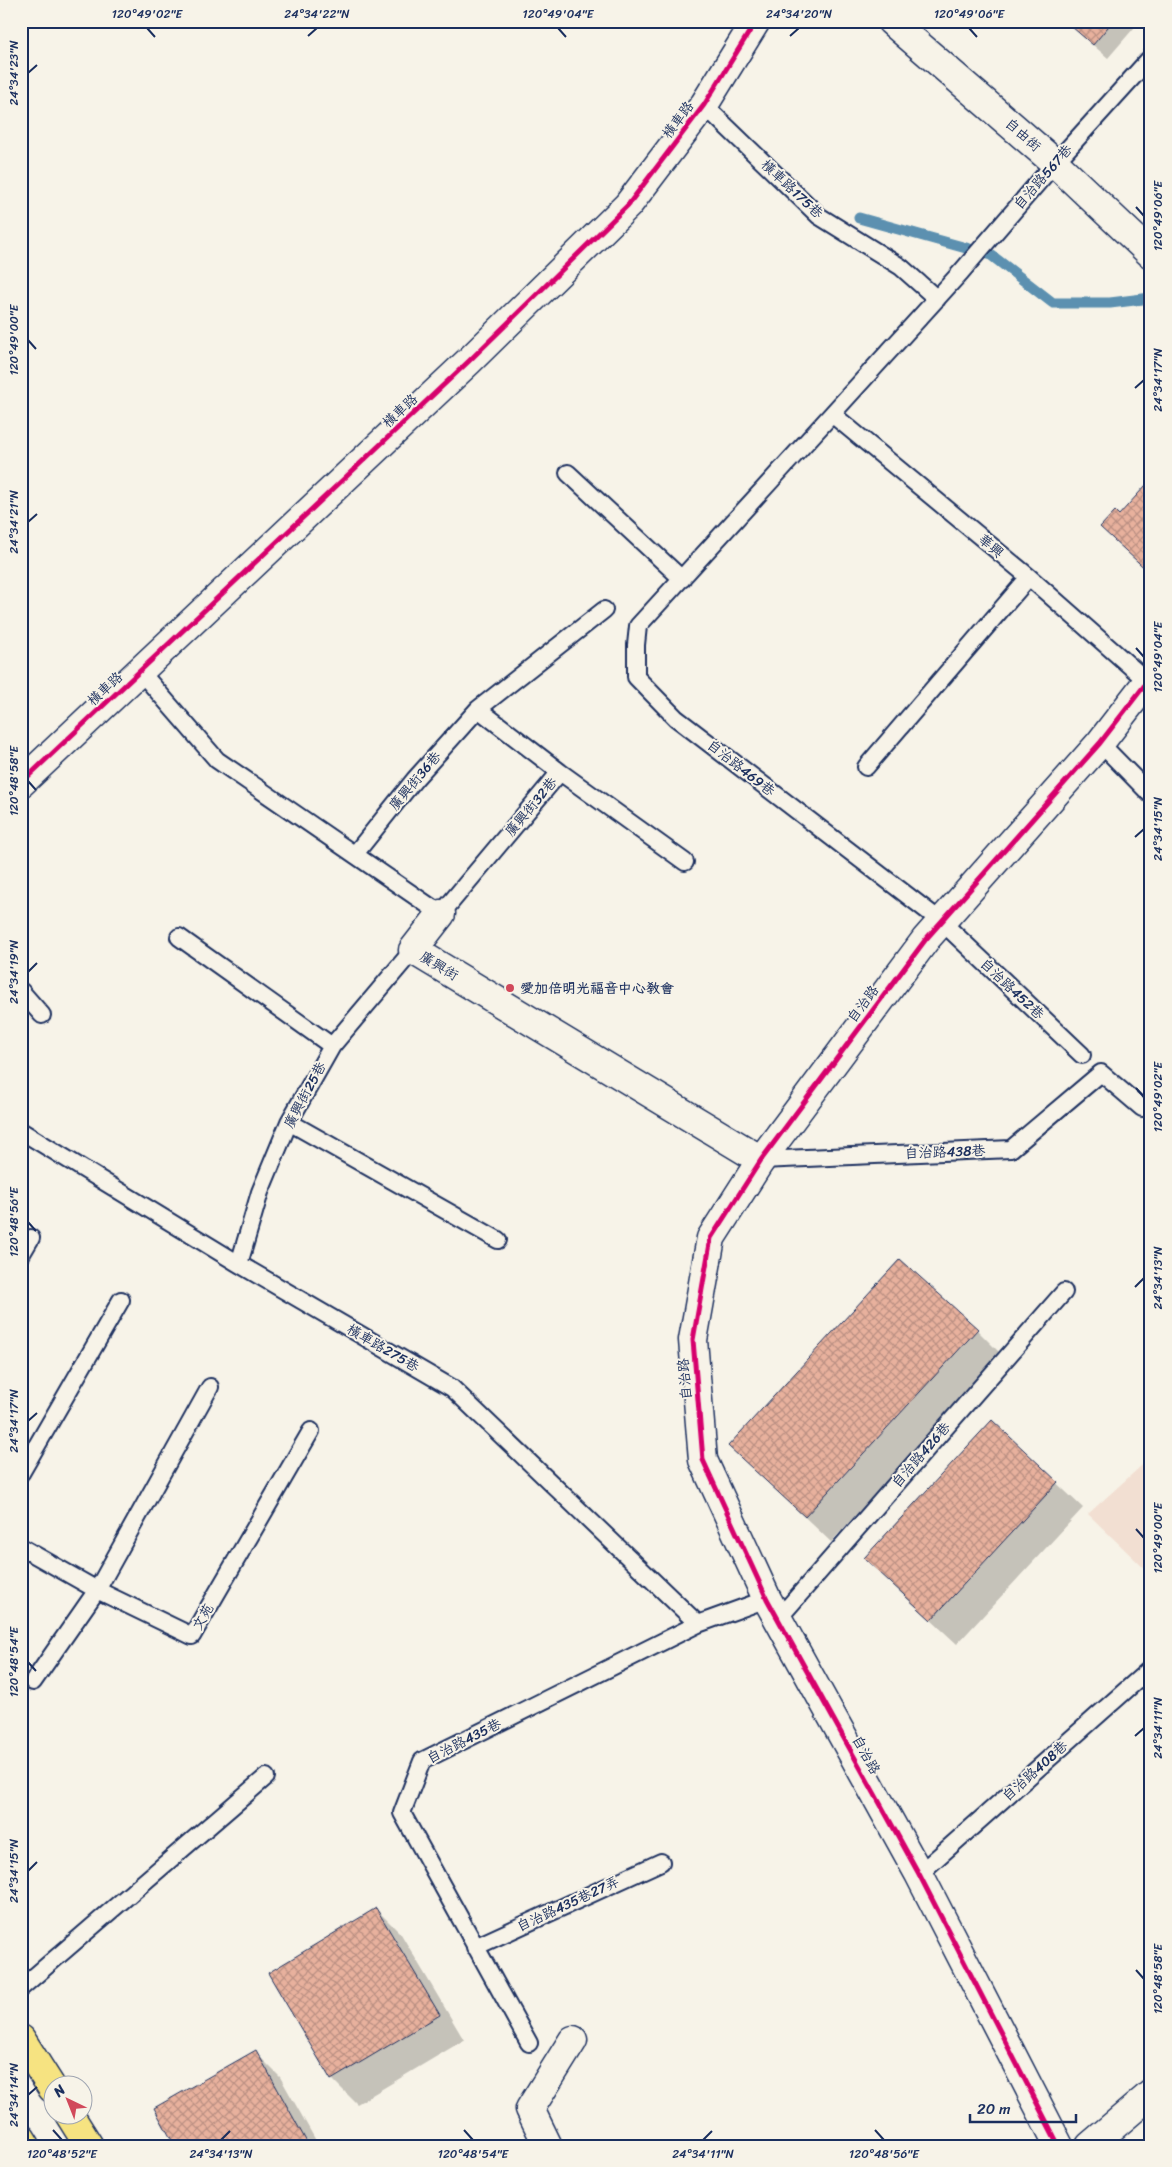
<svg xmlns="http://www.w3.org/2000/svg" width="1172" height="2167" font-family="Sriracha,'LXGW WenKai TC',sans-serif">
	<defs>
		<pattern id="building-cross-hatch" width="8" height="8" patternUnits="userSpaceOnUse" patternTransform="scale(1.25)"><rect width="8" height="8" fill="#e8b19d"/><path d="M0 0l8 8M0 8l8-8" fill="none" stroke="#bb9083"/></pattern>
	</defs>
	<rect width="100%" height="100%" fill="#f7f3e8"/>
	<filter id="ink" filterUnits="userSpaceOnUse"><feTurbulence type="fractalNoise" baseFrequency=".02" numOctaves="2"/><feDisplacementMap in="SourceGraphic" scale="10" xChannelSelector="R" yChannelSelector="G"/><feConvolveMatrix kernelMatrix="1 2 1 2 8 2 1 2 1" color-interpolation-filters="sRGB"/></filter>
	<g filter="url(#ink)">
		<path fill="#f2dfd2" d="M1151 1457V1575L1088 1514Z"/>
		<path fill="#0003" d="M1065 21H1140L1108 58Z
			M977 1330 1002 1355 831 1542 730 1446Z
			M992 1422 1083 1508 957 1644 891 1583Z
			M376 1909 401 1934 464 2040 357 2104 332 2079 269 1973Z
			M255 2052 280 2077 319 2146H176Z"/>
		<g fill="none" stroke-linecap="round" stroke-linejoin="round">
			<path stroke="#5b90b0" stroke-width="11" d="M859 218 991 255 1053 303H1110L1151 298"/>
		</g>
		<path fill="url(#building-cross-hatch)" stroke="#1b2f5e" d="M1065 21H1113L1093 45Z
			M1146 485 1151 490V574L1100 527 1115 511 1119 515Z
			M900 1259 978 1329 805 1517 728 1446Z
			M992 1420 1058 1482 931 1620 864 1558Z
			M376 1908 440 2015 331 2080 268 1973Z
			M256 2050 309 2146H175L154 2108Z"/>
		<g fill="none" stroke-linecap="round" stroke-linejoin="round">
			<defs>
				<path id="lane" d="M704 105 819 216 901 267 937 299
					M832 414 638 626 636 645V677L676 718 942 922 1082 1055
					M568 473 682 579
					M140 671 217 760 441 914 560 772 685 862
					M1147 681 1029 577 832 414 961 272 1055 163 1151 57
					M1100 743 1151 795
					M866 767 1029 577
					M560 772 478 709 604 610
					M355 854 415 779 478 709
					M179 937 332 1046
					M21 991 42 1015
					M289 1122 498 1240
					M21 1131 239 1264 452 1388 698 1624
					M761 1160 1011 1149 1101 1073 1142 1108
					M21 1255 31 1238
					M239 1264 260 1192 289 1122 332 1046 413 950
					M21 1473 121 1300
					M21 1547 97 1590 192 1636 311 1431
					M778 1619 1064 1292
					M33 1682 97 1590 210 1387
					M919 1874 1151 1668
					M475 1947 661 1862
					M21 1988 266 1777
					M529 2043 402 1813 422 1761 698 1624 767 1599"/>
				<path id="street" d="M891 21 1055 163 1151 254
					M21 783 469 361 628 205 704 105 756 21
					M441 914 413 950 761 1160
					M548 2146 530 2109 573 2040
					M1090 2146 1151 2094"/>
				<path id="secondary" d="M1059 2146 919 1874 767 1599 703 1460 693 1340 711 1238 761 1160 926 939 1100 743 1151 677"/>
				<path id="primary" d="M21 2039 52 2088
					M69 2114 89 2146
					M21 2138 26 2146"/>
			</defs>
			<use href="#lane" stroke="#1b2f5e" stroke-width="20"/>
			<use href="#street" stroke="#1b2f5e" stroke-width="31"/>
			<use href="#secondary" stroke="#1b2f5e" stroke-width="31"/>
			<use href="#primary" stroke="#1b2f5e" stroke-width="31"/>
			<use href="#lane" stroke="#f7f3e8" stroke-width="16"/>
			<use href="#street" stroke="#f7f3e8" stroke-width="28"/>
			<use href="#secondary" stroke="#f7f3e8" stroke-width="28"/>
			<use href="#primary" stroke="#f6e381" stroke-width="28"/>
			<defs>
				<path id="cycleway" d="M21 783 469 361 628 205 704 105 756 21
					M1059 2146 919 1874 767 1599 703 1460 693 1340 711 1238 761 1160 926 939 1100 743 1151 677"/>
			</defs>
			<use href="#cycleway" stroke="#f7f3e8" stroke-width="8"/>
			<use href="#cycleway" stroke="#d6006c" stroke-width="5"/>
		</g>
	</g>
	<path fill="none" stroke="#1b2f5e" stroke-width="2" d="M147 28 155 37M558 28 566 37M969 28 977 37M308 36 317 28M790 36 799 28M28 73 37 65M1136 207 1144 216M28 340 36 349M1135 388 1144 380M28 522 37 514M1136 648 1144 657M28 781 36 790M1135 837 1144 829M28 972 37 963M1136 1088 1144 1097M28 1222 36 1231M1135 1287 1144 1278M28 1421 37 1413M1136 1529 1144 1538M28 1662 36 1671M1135 1736 1144 1728M28 1871 37 1862M1136 1970 1144 1979M28 2095 37 2087M53 2130 62 2140M464 2130 473 2140M875 2130 884 2140M221 2140 230 2131M703 2140 712 2131"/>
	<circle fill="#d1495b" stroke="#f7f3e8" stroke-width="2" cx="510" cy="988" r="5"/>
	<g text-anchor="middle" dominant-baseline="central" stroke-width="4" stroke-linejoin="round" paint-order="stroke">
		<g font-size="14" fill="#1b2f5e" stroke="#f7f3e8">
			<text transform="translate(678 120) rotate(-53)">橫車路</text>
			<text transform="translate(1023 135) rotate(41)">自由街</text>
			<text transform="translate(1043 177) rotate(-49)">自治路567巷</text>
			<text transform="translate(792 189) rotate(43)">橫車路175巷</text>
			<text transform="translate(400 411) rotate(-43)">橫車路</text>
			<text transform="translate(991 546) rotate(40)">華興</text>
			<text transform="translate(105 689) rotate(-43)">橫車路</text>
			<text transform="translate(741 768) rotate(38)">自治路469巷</text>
			<text transform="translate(415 781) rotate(-50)">廣興街36巷</text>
			<text transform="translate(531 807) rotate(-50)">廣興街32巷</text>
			<text transform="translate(439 966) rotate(31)">廣興街</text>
			<text transform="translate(1012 989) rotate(43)">自治路452巷</text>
			<text transform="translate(863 1004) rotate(-53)">自治路</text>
			<text transform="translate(305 1095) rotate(-62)">廣興街25巷</text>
			<text transform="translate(945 1152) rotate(-2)">自治路438巷</text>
			<text transform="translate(383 1348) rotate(30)">橫車路275巷</text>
			<text transform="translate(685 1379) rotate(-95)">自治路</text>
			<text transform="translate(921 1455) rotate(-49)">自治路426巷</text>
			<text transform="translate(203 1617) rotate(-60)">文苑</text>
			<text transform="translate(464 1741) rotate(-27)">自治路435巷</text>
			<text transform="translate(866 1755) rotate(61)">自治路</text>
			<text transform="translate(1035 1771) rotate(-42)">自治路408巷</text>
			<text transform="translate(568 1904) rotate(-25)">自治路435巷27弄</text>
		</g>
		<g font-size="14" font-weight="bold" fill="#1b2f5e" stroke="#f7f3e8" text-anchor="start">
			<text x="520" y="988">愛加倍明光福音中心教會</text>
		</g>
	</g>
	<rect width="1172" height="2167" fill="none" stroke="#f7f3e8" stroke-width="55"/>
	<g transform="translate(68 2100) rotate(317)"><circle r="24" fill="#f7f3e8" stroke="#9fa5b1"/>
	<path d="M0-4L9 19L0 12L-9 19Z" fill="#d1495b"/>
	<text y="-8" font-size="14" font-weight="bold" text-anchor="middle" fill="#1b2f5e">N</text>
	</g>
	<path d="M970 2114v8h106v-8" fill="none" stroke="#1b2f5e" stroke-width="2.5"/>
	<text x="977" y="2114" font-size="15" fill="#1b2f5e" stroke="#f7f3e8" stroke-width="4" paint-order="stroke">20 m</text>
	<rect x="28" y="28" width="1116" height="2112" fill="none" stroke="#1b2f5e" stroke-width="2"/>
	<g font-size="12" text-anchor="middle" fill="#1b2f5e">
		<text x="147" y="18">120°49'02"E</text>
		<text x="317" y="18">24°34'22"N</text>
		<text x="558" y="18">120°49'04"E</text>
		<text x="799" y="18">24°34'20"N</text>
		<text x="969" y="18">120°49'06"E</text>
		<text transform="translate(14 73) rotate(-90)" y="4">24°34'23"N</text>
		<text transform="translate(1158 216) rotate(-90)" y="4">120°49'06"E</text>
		<text transform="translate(14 340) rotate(-90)" y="4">120°49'00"E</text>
		<text transform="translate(1158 380) rotate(-90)" y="4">24°34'17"N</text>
		<text transform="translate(14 522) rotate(-90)" y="4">24°34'21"N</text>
		<text transform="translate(1158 657) rotate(-90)" y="4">120°49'04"E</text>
		<text transform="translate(14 781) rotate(-90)" y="4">120°48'58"E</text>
		<text transform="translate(1158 829) rotate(-90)" y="4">24°34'15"N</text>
		<text transform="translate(14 972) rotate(-90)" y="4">24°34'19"N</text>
		<text transform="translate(1158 1097) rotate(-90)" y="4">120°49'02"E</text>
		<text transform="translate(14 1222) rotate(-90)" y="4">120°48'56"E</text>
		<text transform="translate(1158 1278) rotate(-90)" y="4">24°34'13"N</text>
		<text transform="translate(14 1421) rotate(-90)" y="4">24°34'17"N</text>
		<text transform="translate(1158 1538) rotate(-90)" y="4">120°49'00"E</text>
		<text transform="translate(14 1662) rotate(-90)" y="4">120°48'54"E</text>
		<text transform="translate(1158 1728) rotate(-90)" y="4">24°34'11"N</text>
		<text transform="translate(14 1871) rotate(-90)" y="4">24°34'15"N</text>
		<text transform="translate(1158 1979) rotate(-90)" y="4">120°48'58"E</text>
		<text transform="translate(14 2095) rotate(-90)" y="4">24°34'14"N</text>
		<text x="62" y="2158">120°48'52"E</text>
		<text x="221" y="2158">24°34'13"N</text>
		<text x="473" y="2158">120°48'54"E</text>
		<text x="703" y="2158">24°34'11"N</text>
		<text x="884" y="2158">120°48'56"E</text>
	</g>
</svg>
